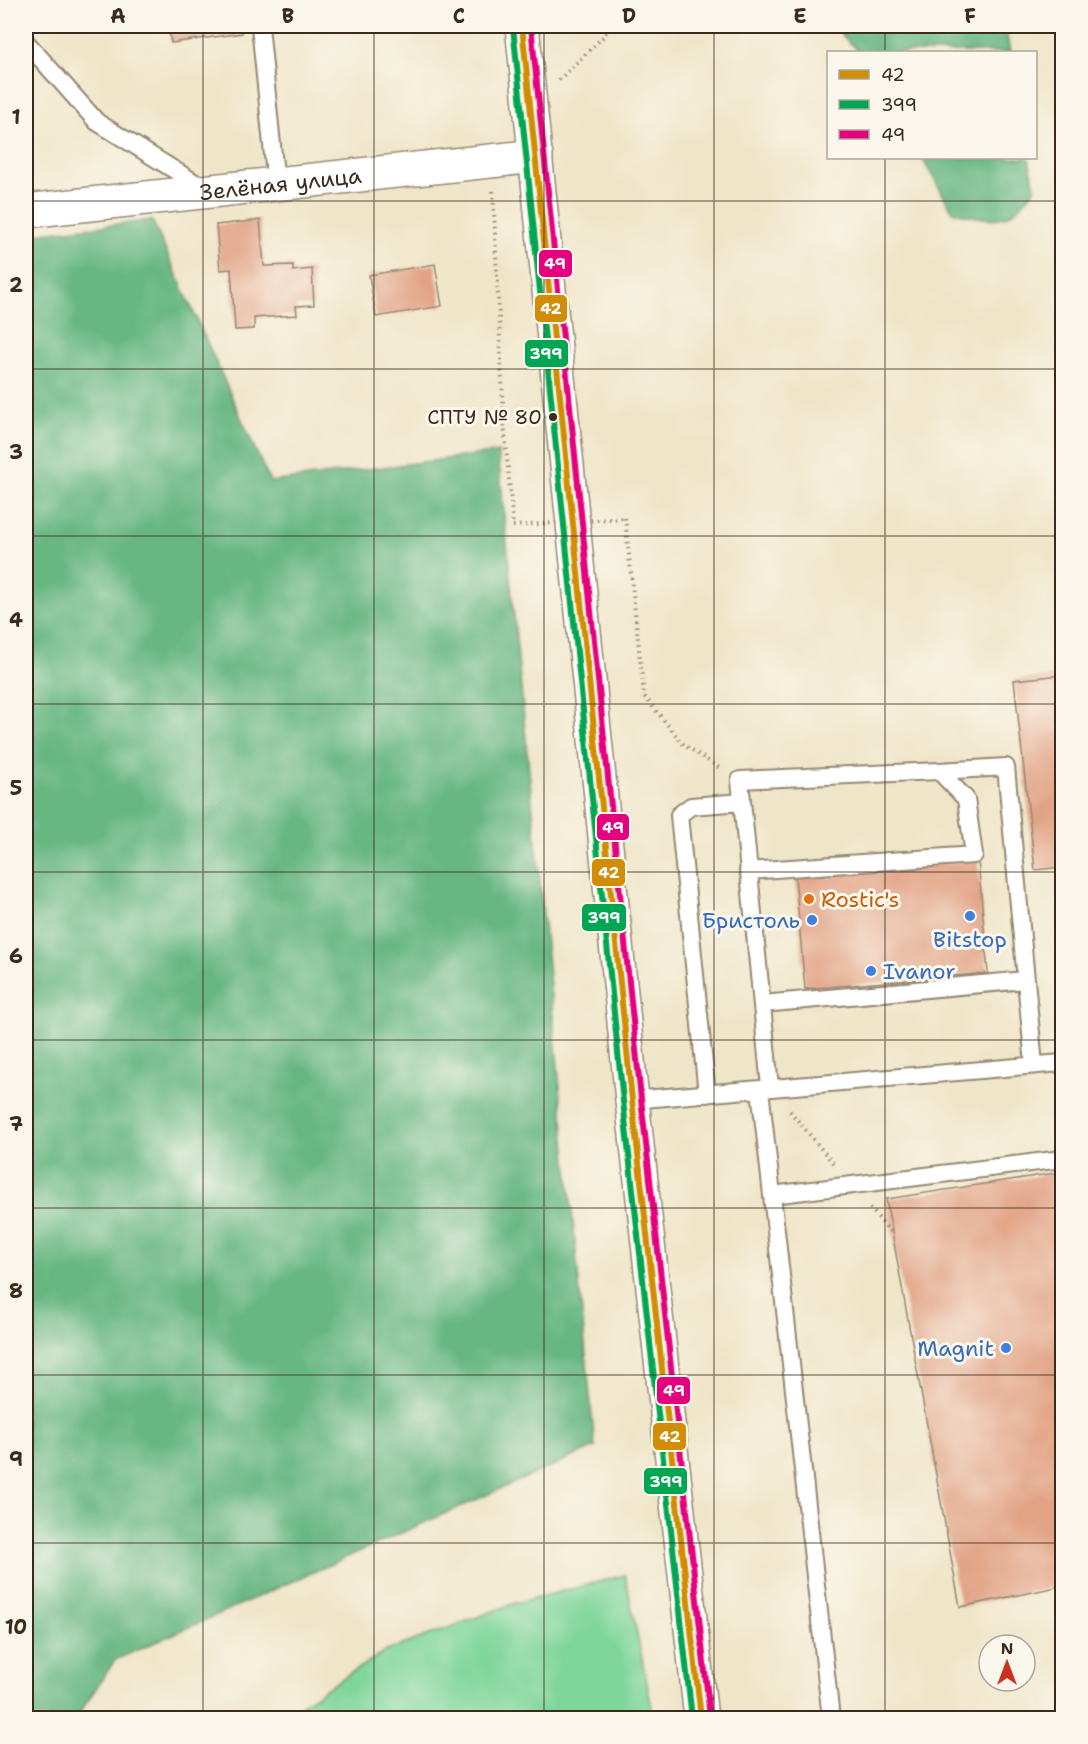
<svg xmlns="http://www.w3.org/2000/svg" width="1088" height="1744" font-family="'Shantell Sans',sans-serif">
	<rect width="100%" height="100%" fill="#fbf7ec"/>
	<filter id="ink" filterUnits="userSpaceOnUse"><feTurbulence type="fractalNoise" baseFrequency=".0167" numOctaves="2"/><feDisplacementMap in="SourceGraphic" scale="12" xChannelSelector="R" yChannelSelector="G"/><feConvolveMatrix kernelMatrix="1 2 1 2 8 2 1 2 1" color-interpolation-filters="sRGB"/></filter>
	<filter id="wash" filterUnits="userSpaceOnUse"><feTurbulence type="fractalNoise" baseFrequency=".008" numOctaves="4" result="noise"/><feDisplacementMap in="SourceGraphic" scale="24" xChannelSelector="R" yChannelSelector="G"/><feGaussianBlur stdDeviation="1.35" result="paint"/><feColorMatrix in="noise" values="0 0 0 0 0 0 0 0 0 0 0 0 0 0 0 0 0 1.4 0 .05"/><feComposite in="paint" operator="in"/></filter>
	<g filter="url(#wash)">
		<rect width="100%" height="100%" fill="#efe5c8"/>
		<path fill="#7fd69a" stroke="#5d805c" stroke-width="1.5" d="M625 1575 654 1718H280L384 1652 512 1604Z"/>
		<path fill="#67b782" stroke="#517050" stroke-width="1.5" d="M833 26H1005L1010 52H859Z
			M922 158H1029L1035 188C1009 227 993 221 953 212Z
			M152 220 270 482 498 452 595 1447 115 1660 76 1718H26V235Z"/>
		<g id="blocks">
			<path fill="#e2a385" d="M168 26H241L242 33 171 43Z
				M312 26H336V27L312 29Z
				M260 220 264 266 293 265V271L312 269 314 305 296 306 297 315 254 318V329L235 330 231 269 220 270 216 225Z
				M435 264 442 306 376 317 369 275Z
				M1062 675V867L1035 870 1014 680Z
				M978 860 988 973 805 989 795 876Z
				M1062 1172V1586L960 1607 886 1199Z"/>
		</g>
	</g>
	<g filter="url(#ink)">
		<use href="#blocks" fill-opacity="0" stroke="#958873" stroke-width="1.5"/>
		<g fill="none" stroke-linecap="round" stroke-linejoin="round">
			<defs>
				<path id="lane" d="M260 26 276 185
					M26 42 97 122 205 189
					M939 771 1006 767 1034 1065
					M748 871 974 855 966 799 939 771 740 780 770 1087
					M762 1004 1026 980
					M760 1089 831 1718
					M707 1094 679 815 691 806 742 802
					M632 1100 1062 1063
					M772 1195 1062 1159"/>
				<g id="street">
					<path id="s1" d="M26 211 536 156"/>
				</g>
				<path id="highway" d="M522 26 632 1100 701 1718"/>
			</defs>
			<use href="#lane" stroke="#958873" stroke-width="20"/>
			<use href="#street" stroke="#958873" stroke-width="36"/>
			<use href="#highway" stroke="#958873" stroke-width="36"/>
			<path stroke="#958873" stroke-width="4" stroke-dasharray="1.5 4.5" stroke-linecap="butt" d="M559 80 605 35 609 26
				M493 191 504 423 513 526
				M625 518 644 696 684 745 721 769
				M790 1111 833 1163
				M870 1208 892 1234"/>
			<use href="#lane" stroke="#fff" stroke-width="16"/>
			<use href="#street" stroke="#fff" stroke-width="33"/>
			<use href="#highway" stroke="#fff" stroke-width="33"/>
			<path stroke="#958873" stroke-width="4" stroke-dasharray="1.5 4.5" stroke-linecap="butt" d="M513 526 625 518"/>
			<defs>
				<path id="bus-1" d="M522 26 632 1100 701 1718"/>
				<path id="bus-2" d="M513 27 623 1101 692 1718"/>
				<path id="bus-3" d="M531 26 641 1099 710 1717"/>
			</defs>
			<use href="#bus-1" stroke="#fbf7ec" stroke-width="10"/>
			<use href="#bus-2" stroke="#fbf7ec" stroke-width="10"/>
			<use href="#bus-3" stroke="#fbf7ec" stroke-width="10"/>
			<use href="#bus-1" stroke="#d18d06" stroke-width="6"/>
			<use href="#bus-2" stroke="#00a651" stroke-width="6"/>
			<use href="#bus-3" stroke="#e5007d" stroke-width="6"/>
		</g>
	</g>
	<path fill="none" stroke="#3b2a1e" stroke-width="1.5" stroke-opacity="0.55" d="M203 26V1718M374 26V1718M544 26V1718M714 26V1718M885 26V52M885 158V1718M26 201H1062M26 369H1062M26 536H1062M26 704H1062M26 872H1062M26 1040H1062M26 1208H1062M26 1375H1062M26 1543H1062"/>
	<circle fill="#3b2a1e" stroke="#fbf7ec" stroke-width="2" cx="553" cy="417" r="5"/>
	<circle fill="#e8710a" stroke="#fbf7ec" stroke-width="2" cx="809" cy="899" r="6"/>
	<g fill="#3f7fe0" stroke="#fbf7ec" stroke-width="2">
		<circle cx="970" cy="916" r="6"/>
		<circle cx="812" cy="920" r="6"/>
		<circle cx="871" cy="971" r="6"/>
		<circle cx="1006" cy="1348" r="6"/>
	</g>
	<g text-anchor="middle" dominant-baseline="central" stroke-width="6" stroke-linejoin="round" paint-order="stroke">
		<g font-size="20" fill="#3b2a1e" stroke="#fbf7ec" text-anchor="end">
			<text x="542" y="417">СПТУ № 80</text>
		</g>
		<g font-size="22" fill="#3b2a1e" stroke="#fbf7ec">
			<text stroke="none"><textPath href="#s1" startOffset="256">Зелёная улица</textPath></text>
		</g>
		<g font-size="22" fill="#c56008" stroke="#fbf7ec" text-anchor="start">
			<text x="821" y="899">Rostic's</text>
		</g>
		<g font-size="22" fill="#366cbe" stroke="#fbf7ec" text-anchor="end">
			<text x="800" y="920">Бристоль</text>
			<text x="970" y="939" text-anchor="middle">Bitstop</text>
			<text x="883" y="971" text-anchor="start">Ivanor</text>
			<text x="994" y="1348">Magnit</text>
		</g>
	</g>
	<g stroke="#fbf7ec" stroke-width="2">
		<rect x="538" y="249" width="35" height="29" rx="6" fill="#e5007d"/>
		<rect x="534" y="294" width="34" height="29" rx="6" fill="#d18d06"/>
		<rect x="524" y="339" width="45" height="29" rx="6" fill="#00a651"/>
		<rect x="596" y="813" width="34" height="28" rx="6" fill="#e5007d"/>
		<rect x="591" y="858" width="35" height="29" rx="6" fill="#d18d06"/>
		<rect x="581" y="903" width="46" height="29" rx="6" fill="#00a651"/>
		<rect x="656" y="1376" width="35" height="29" rx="6" fill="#e5007d"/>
		<rect x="652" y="1422" width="35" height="29" rx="6" fill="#d18d06"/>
		<rect x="643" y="1467" width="45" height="28" rx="6" fill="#00a651"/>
	</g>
	<g font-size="16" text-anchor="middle" font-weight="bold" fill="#fff">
		<text x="555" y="269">49</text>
		<text x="551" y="314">42</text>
		<text x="546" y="359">399</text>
		<text x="613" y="833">49</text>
		<text x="609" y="878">42</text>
		<text x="604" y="923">399</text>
		<text x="674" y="1396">49</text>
		<text x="670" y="1442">42</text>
		<text x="666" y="1487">399</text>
	</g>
	<rect width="1088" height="1744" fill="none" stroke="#fbf7ec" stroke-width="66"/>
	<rect x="827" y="51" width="210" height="108" fill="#fbf7ec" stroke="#aea59a" stroke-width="1.5"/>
	<rect x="839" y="70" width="30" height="9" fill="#d18d06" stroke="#aea59a" stroke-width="1.5"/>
	<text x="881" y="81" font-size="18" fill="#3b2a1e">42</text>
	<rect x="839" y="100" width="30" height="9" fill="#00a651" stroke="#aea59a" stroke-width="1.5"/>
	<text x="881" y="111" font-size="18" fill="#3b2a1e">399</text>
	<rect x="839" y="130" width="30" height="9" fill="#e5007d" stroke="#aea59a" stroke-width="1.5"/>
	<text x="881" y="141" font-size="18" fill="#3b2a1e">49</text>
	<g transform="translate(1007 1663)"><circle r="28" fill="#fbf7ec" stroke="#aea59a" stroke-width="1.5"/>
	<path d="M0-4.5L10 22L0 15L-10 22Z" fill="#c8321e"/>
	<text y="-9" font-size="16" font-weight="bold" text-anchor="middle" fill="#3b2a1e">N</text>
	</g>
	<rect x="33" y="33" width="1022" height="1678" fill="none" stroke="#3b2a1e" stroke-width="2"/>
	<g font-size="20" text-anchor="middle" font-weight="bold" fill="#3b2a1e">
		<text x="118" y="23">A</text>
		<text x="288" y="23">B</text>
		<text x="459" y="23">C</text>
		<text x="629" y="23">D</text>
		<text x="800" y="23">E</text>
		<text x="970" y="23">F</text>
		<text x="16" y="124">1</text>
		<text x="16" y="292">2</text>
		<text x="16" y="459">3</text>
		<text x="16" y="627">4</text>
		<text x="16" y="795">5</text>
		<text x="16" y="963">6</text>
		<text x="16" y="1131">7</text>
		<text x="16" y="1298">8</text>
		<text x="16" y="1466">9</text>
		<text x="16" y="1634">10</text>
	</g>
</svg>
